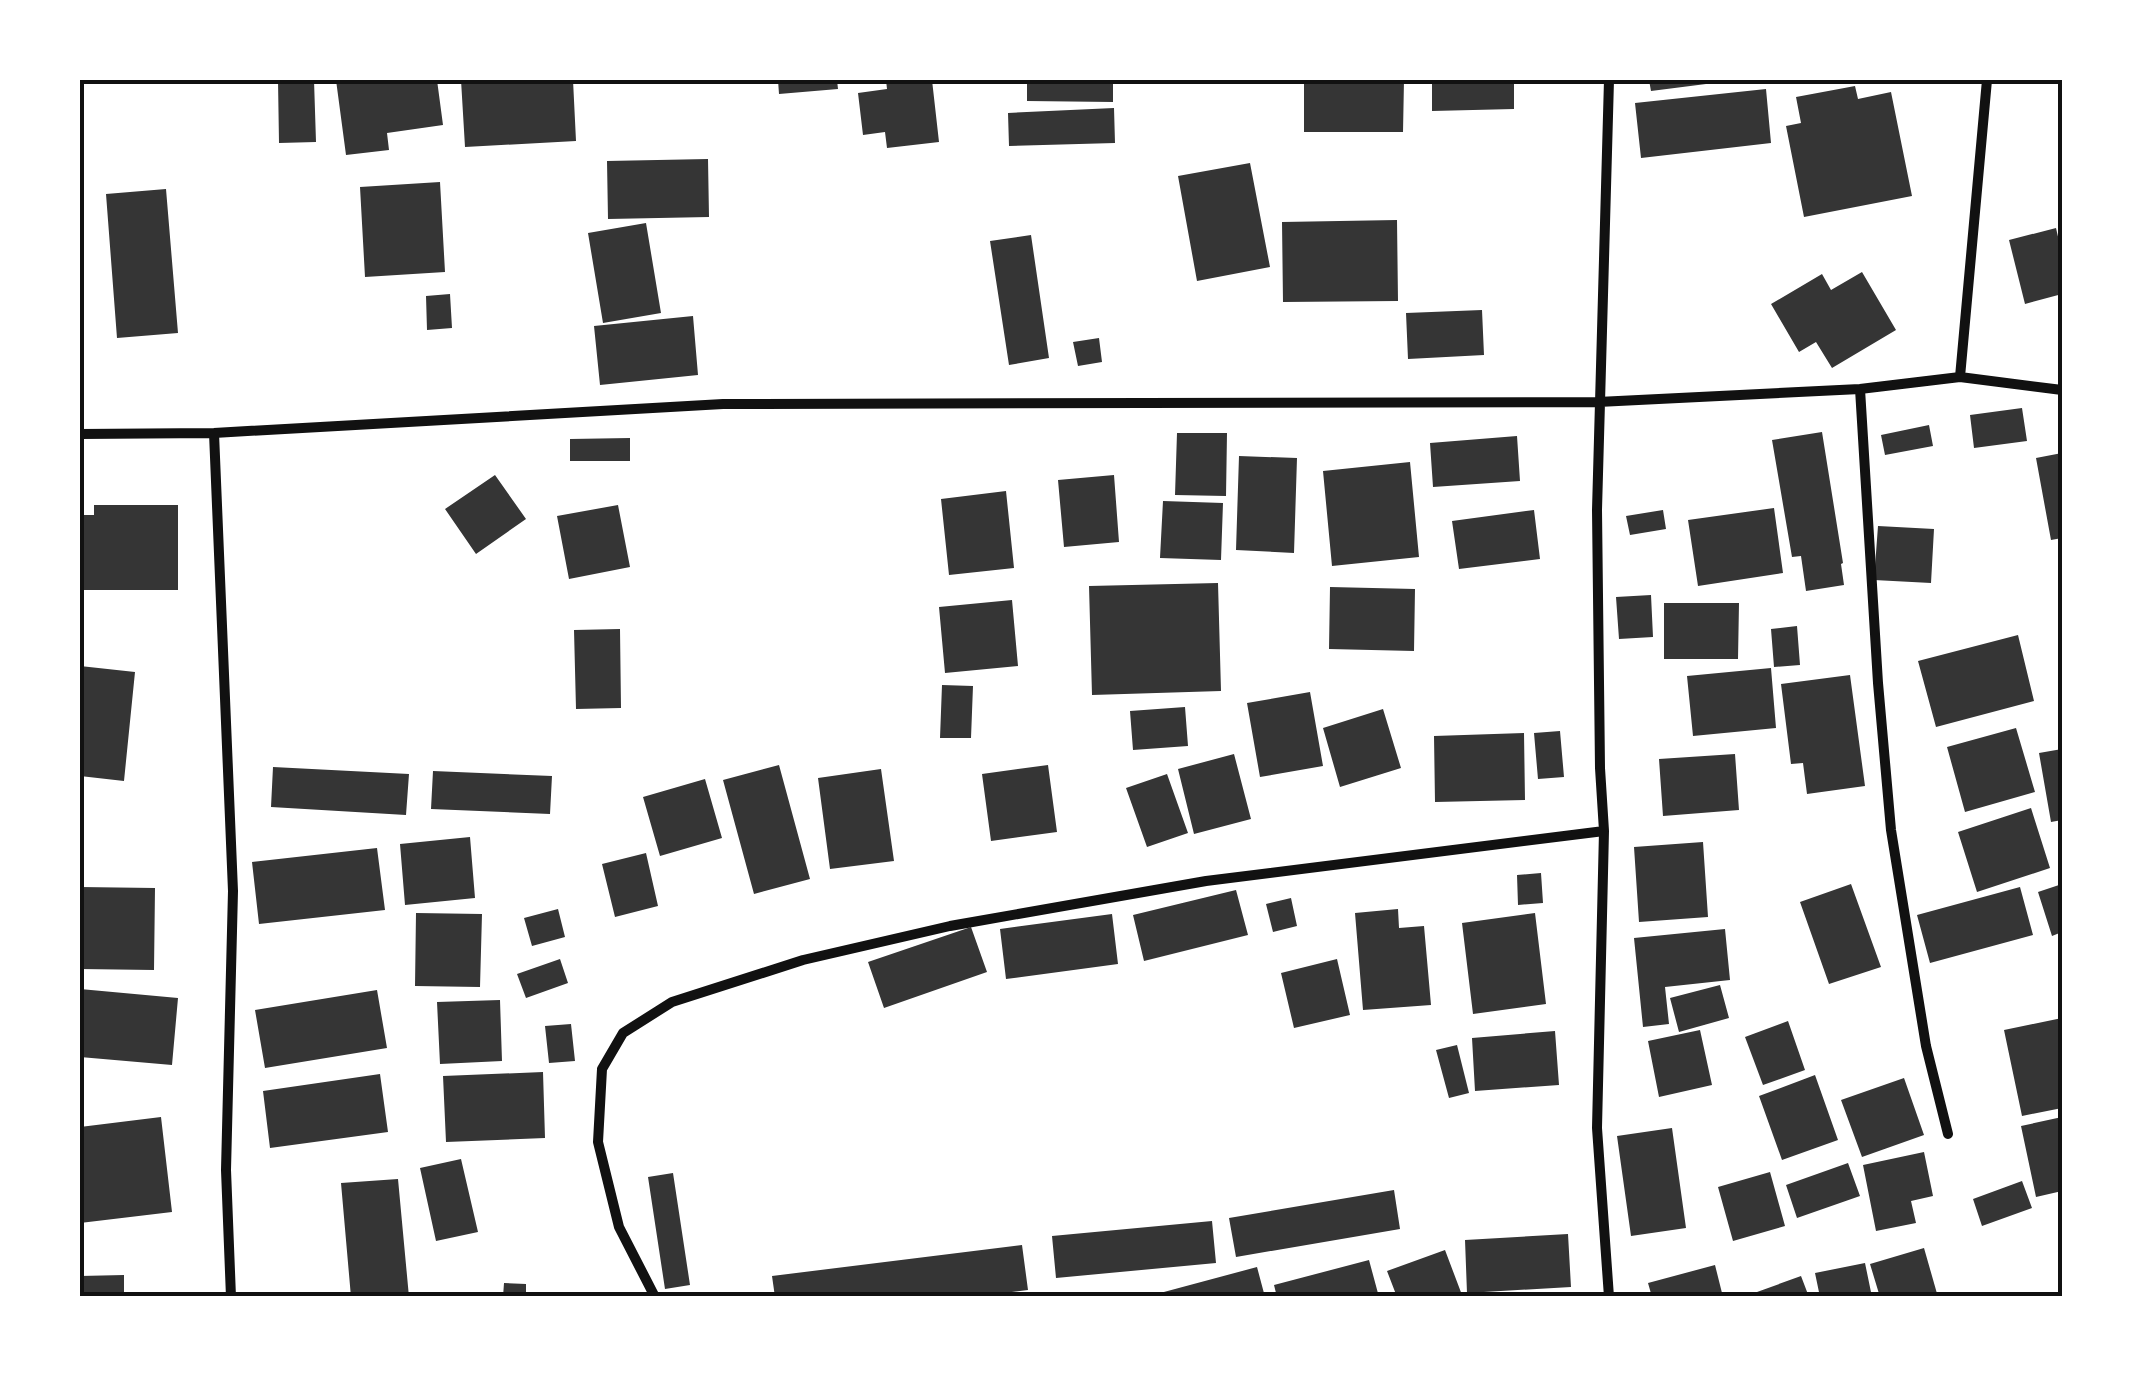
<svg xmlns="http://www.w3.org/2000/svg" width="2142" height="1377" font-family="Roboto,sans-serif">
	<rect width="100%" height="100%" fill="#fff"/>
	<path fill="#353535" d="M278 80H314L316 142 279 143Z
		M336 80H437L443 125 387 133 389 150 346 155Z
		M461 80H573L576 141 465 147Z
		M778 80H837L838 89 779 94Z
		M886 80H932L939 142 887 148 885 132 863 135 858 93 887 89Z
		M1027 80H1113V102L1027 101Z
		M1304 80H1404L1403 132H1304Z
		M1432 80H1514V109L1432 111Z
		M1649 80H1706V84L1651 91Z
		M1855 86 1858 99 1891 92 1912 196 1804 217 1786 126 1801 123 1796 97Z
		M1766 89 1771 143 1641 158 1635 103Z
		M1114 108 1115 143 1009 146 1008 113Z
		M708 159 709 217 608 219 607 161Z
		M1250 163 1270 267 1197 281 1178 176Z
		M440 182 445 272 365 277 360 187Z
		M166 189 178 333 117 338 106 194Z
		M1397 220 1398 301 1283 302 1282 222Z
		M646 223 661 313 603 323 588 233Z
		M2056 228 2062 254V294L2025 304 2009 240Z
		M1031 235 1049 358 1009 365 990 241Z
		M1862 272 1896 330 1832 368 1816 342 1799 352 1771 304 1822 274 1831 290Z
		M450 294 452 328 427 330 426 296Z
		M1482 310 1484 355 1408 359 1406 313Z
		M693 316 698 375 600 385 594 326Z
		M1099 338 1102 362 1078 366 1073 342Z
		M2022 408 2027 441 1974 448 1970 415Z
		M1929 425 1933 446 1885 455 1881 435Z
		M1822 432 1843 563 1841 564 1844 585 1806 591 1801 556 1792 557 1772 440Z
		M1177 433H1227L1226 496 1175 495Z
		M1517 436 1520 481 1433 487 1430 443Z
		M630 438V461H570V439Z
		M2062 453V538L2051 540 2036 458Z
		M1239 456 1297 458 1294 553 1236 550Z
		M1410 462 1419 557 1332 566 1323 471Z
		M495 475 526 519 476 554 445 509Z
		M1114 475 1119 542 1064 547 1058 480Z
		M1006 491 1014 568 949 575 941 499Z
		M1163 501 1223 503 1221 560 1160 558Z
		M94 505H178V590H80V515H94Z
		M618 505 630 567 569 579 557 516Z
		M1774 508 1783 573 1698 586 1688 520Z
		M1534 510 1540 559 1459 569 1452 521Z
		M1663 510 1666 529 1630 535 1626 516Z
		M1878 526 1934 529 1931 583 1874 580Z
		M1218 583 1221 691 1092 695 1089 586Z
		M1330 587 1415 589 1414 651 1329 649Z
		M1651 595 1653 637 1619 639 1616 597Z
		M1012 600 1018 666 945 673 939 607Z
		M1664 603H1739L1738 659H1664Z
		M1797 626 1800 665 1774 667 1771 629Z
		M620 629 621 708 576 709 574 630Z
		M2018 635 2034 701 1936 727 1918 661Z
		M80 666 135 672 124 781 80 776Z
		M1771 668 1776 728 1693 736 1687 676Z
		M1850 675 1865 786 1807 794 1803 763 1791 764 1781 684Z
		M942 685 973 686 971 738H940Z
		M1310 692 1323 766 1260 777 1247 703Z
		M1185 707 1188 746 1133 750 1130 711Z
		M1383 709 1401 768 1340 787 1323 728Z
		M2016 728 2035 792 1965 812 1947 747Z
		M1560 731 1564 777 1538 779 1534 733Z
		M1524 733 1525 800 1435 802 1434 736Z
		M2062 749V820L2051 822 2039 753Z
		M1234 754 1251 819 1194 834 1178 769Z
		M1735 754 1739 810 1663 816 1659 759Z
		M779 765 810 879 754 894 723 780Z
		M1048 765 1057 832 991 841 982 774Z
		M273 767 409 774 406 815 271 807Z
		M881 769 894 861 830 869 818 778Z
		M433 771 552 776 550 814 431 809Z
		M1167 774 1188 833 1147 847 1126 788Z
		M705 779 722 838 660 856 643 797Z
		M2031 808 2050 868 1977 892 1958 832Z
		M470 837 475 898 405 905 400 844Z
		M1703 842 1708 917 1639 922 1634 847Z
		M377 848 385 910 259 924 252 862Z
		M646 853 658 906 615 917 602 864Z
		M1541 873 1543 903 1518 905 1517 875Z
		M1851 884 1881 967 1829 984 1800 902Z
		M2062 884V932L2052 936 2038 892Z
		M80 887 155 888 154 970 80 969Z
		M2020 887 2033 935 1930 963 1917 915Z
		M1236 890 1248 935 1144 961 1133 915Z
		M1291 898 1297 926 1273 932 1266 904Z
		M558 909 565 937 532 946 524 918Z
		M1398 909 1399 928 1424 926 1431 1005 1363 1010 1355 913Z
		M416 913 482 914 480 987 415 986Z
		M1535 913 1546 1004 1473 1014 1462 923Z
		M1112 914 1118 964 1006 979 1000 929Z
		M971 927 987 972 884 1008 868 962Z
		M1725 929 1730 980 1665 987 1669 1024 1643 1027 1634 938Z
		M560 959 568 983 526 998 517 974Z
		M1337 959 1350 1015 1294 1028 1281 973Z
		M1720 985 1729 1018 1679 1032 1670 998Z
		M80 989 178 998 172 1065 80 1057Z
		M377 990 387 1048 265 1068 255 1010Z
		M500 1000 502 1061 440 1064 437 1002Z
		M2062 1018V1108L2022 1116 2004 1030Z
		M1788 1021 1805 1070 1763 1085 1745 1037Z
		M571 1024 575 1061 549 1063 545 1026Z
		M1700 1030 1712 1085 1659 1097 1648 1041Z
		M1555 1031 1559 1085 1475 1091 1472 1038Z
		M1457 1045 1469 1093 1449 1098 1436 1050Z
		M543 1072 545 1138 446 1142 443 1076Z
		M380 1074 388 1132 270 1148 263 1091Z
		M1815 1075 1838 1140 1782 1160 1759 1096Z
		M1904 1078 1924 1135 1862 1157 1841 1100Z
		M161 1117 172 1212 80 1223V1127Z
		M2062 1117V1191L2036 1197 2021 1126Z
		M1672 1128 1686 1228 1631 1236 1617 1136Z
		M1924 1152 1933 1196 1911 1201 1916 1223 1876 1231 1863 1165Z
		M461 1159 478 1232 436 1241 420 1168Z
		M1848 1163 1860 1196 1797 1218 1786 1185Z
		M1770 1172 1785 1226 1733 1241 1718 1187Z
		M673 1173 690 1285 665 1289 648 1177Z
		M398 1179 409 1297H351L341 1183Z
		M2022 1181 2032 1208 1982 1226 1973 1199Z
		M1394 1190 1400 1229 1236 1257 1229 1218Z
		M1212 1221 1216 1263 1056 1278 1052 1236Z
		M1568 1234 1571 1287 1467 1293 1465 1240Z
		M1022 1245 1028 1290 970 1297H775L772 1276Z
		M1924 1248 1938 1297H1880L1870 1264Z
		M1445 1250 1462 1295 1397 1297 1387 1271Z
		M1369 1260 1379 1297H1277L1274 1285Z
		M1865 1263 1872 1297H1820L1815 1273Z
		M1715 1265 1723 1297H1652L1648 1283Z
		M1257 1267 1265 1297H1149V1296Z
		M124 1275V1297H80V1276Z
		M1801 1276 1809 1297H1759L1757 1292Z
		M504 1283 526 1284V1297H503Z"/>
	<g fill="none" stroke-linecap="round" stroke-linejoin="round">
		<path stroke="#111" stroke-width="10" d="M1609 80 1597 510 1600 768 1604 831 1597 1128 1609 1297
			M1960 377 1987 80
			M1860 389 1878 683 1891 830 1926 1046 1948 1134
			M214 433 233 891 226 1170 231 1297
			M80 434 214 433 723 404 1598 402 1860 389 1960 377 2062 390
			M655 1297 619 1227 598 1142 602 1069 623 1033 672 1002 803 960 950 926 1206 881 1604 831"/>
	</g>
	<rect width="2142" height="1377" fill="none" stroke="#ffffff" stroke-width="165"/>
	<rect x="82" y="82" width="1978" height="1212" fill="none" stroke="#111" stroke-width="4"/>
</svg>
